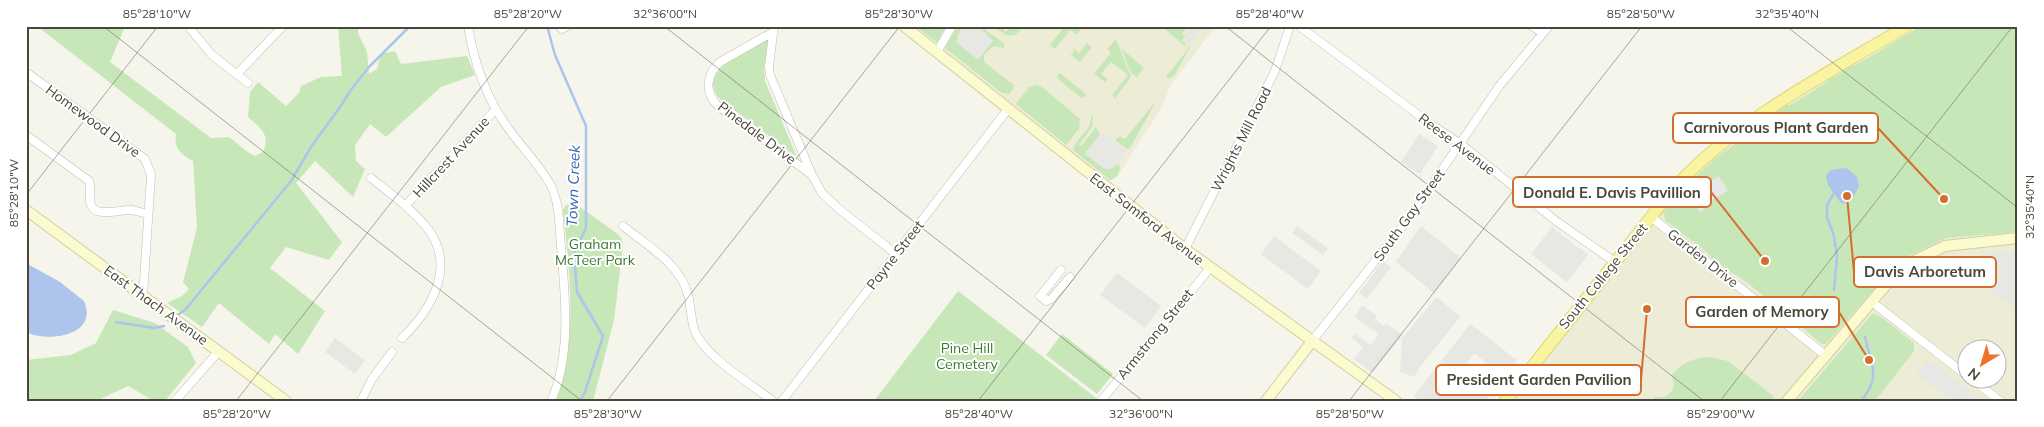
<svg xmlns="http://www.w3.org/2000/svg" width="2044" height="427" font-family="Mulish,sans-serif">
	<rect width="100%" height="100%" fill="#f5f5ec"/>
	<path fill="#edecd7" fill-rule="evenodd" d="M955 26H1216L1170 86 1162 107 1117 177 1109 181 941 49Z
		M1921 26H2018V30L2015 32 2018 36V401H1507L1651 217 1733 136 1861 54 1865 60ZM1966 350H1996V380H1966Z"/>
	<path fill="#c7e7b8" d="M37 26H67L70 28 80 26 83 28 86 26H120L124 29 110 62 211 138 229 137 249 153 255 156 263 152C271 134 260 128 248 117L250 92 258 82 286 106 299 93 301 86 321 77 342 76 338 26H358V33L367 52 369 74 377 69 381 54 395 51 401 64 467 56 475 75 441 87 386 137 370 124 355 145 356 161 365 169 353 197 315 161 296 183 342 242 329 260 286 247 270 268 325 311 298 354 275 334 269 344 219 303 202 327 167 303 182 296 189 289 183 282 197 228 193 161C182 155 173 148 176 134Z
		M915 26H946L937 43Z
		M958 26H963L961 28 989 36 977 26H980L1005 44 1003 49 995 40 1002 49 997 46 992 47 984 55V62L1015 86 1009 94 1002 93 945 48Z
		M993 26H999L1006 32 1011 26H1018L1021 29C1012 41 1003 34 993 26Z
		M1065 26H1082L1077 35 1070 30 1055 49 1050 45Z
		M1161 26H1188L1182 34 1184 36 1189 30 1182 41 1186 44 1185 46Z
		M1921 26H2018V30L2015 32 2018 36V232L1946 238 1909 256 1883 279 1826 344H1822L1748 283 1713 260 1709 254 1666 221 1663 213 1688 184 1717 157 1743 138 1762 116 1767 119 1775 116 1784 105H1789L1794 103 1827 82 1828 79 1837 76 1850 66H1854Z
		M770 38 764 66 765 81 797 157 722 101C691 72 749 50 770 38Z
		M1116 39 1131 77 1115 98 1112 95 1128 75 1111 62 1101 74 1108 79 1105 82 1094 74 1111 53 1107 49Z
		M1087 43 1092 47 1080 62 1069 53 1072 54 1074 51 1073 48 1079 53Z
		M1188 46 1190 47 1174 76 1168 79 1166 77 1188 49Z
		M1121 48 1144 68 1137 77 1131 73Z
		M1060 73 1086 94 1085 97 1081 98 1058 79 1057 76Z
		M1036 85 1042 87 1080 119 1079 129 1066 145 1016 104 1029 87Z
		M1157 100 1130 148 1127 149 1115 140 1120 136 1125 139Z
		M1093 115 1092 127 1079 145 1081 146 1096 127 1100 134 1085 154 1108 169 1119 164 1120 169C1118 174 1116 179 1110 180L1073 150C1076 137 1092 131 1091 116Z
		M569 204 580 207 619 235 622 240 623 246 614 320 593 401H556C578 341 570 272 563 210L565 206Z
		M958 291 1100 401H874Z
		M113 310 155 323 188 347 196 363 165 401H154L128 386 96 401H26V360L71 355 96 343Z
		M1872 314 1880 316 1914 343V351L1875 401H1798Z
		M1062 334 1113 374 1097 394 1046 355Z
		M1708 357 1728 361 1772 395 1776 401H1652L1655 397C1669 400 1678 388 1671 376 1681 364 1692 358 1708 357Z"/>
	<path fill="#e7e7e3" fill-rule="evenodd" d="M963 26H973L974 28 977 26 993 41 978 60 956 42 958 38 957 37Z
		M1194 26H1204L1189 45 1183 40Z
		M1102 132 1126 151 1113 168 1108 169 1103 168 1085 154Z
		M1419 134 1438 146 1420 174 1401 162Z
		M1719 176 1728 191 1712 200 1701 213 1687 198 1696 189Z
		M1297 226 1328 248 1323 255 1292 233Z
		M1421 226 1461 258 1434 293 1396 262Z
		M1552 227 1588 255 1567 282 1531 254Z
		M1274 236 1321 271 1308 289 1261 254Z
		M2018 251V312H2016L2015 307 2010 305 1981 283 1978 255Z
		M1383 261 1391 267 1367 299 1359 293Z
		M1117 273 1161 306 1145 328 1100 295Z
		M1437 297 1460 317 1419 368 1415 377 1400 372 1402 338Z
		M1362 305 1377 316 1375 319 1384 326 1386 323 1403 335 1372 373 1354 359 1363 347 1351 338 1355 334 1371 345 1379 334 1355 317Z
		M1470 324 1517 360 1486 401H1420L1414 396ZM1474 353 1488 364 1463 395 1450 385Z
		M335 338 365 360 355 374 325 352Z
		M1928 359 1983 401H1952L1916 374Z"/>
	<path fill="#adc4ed" d="M1847 168 1857 177 1859 186 1853 198 1849 199 1844 204 1840 202 1828 185 1826 176 1830 170Z
		M26 263 60 282 84 301C99 336 48 343 26 332Z"/>
	<g fill="none" stroke-linecap="round" stroke-linejoin="round">
		<path stroke="#adc4ed" stroke-width="2.5" d="M547 26 555 55 586 126V228L574 253 577 292 603 336 585 392 580 401
			M1834 290 1837 257 1834 236 1827 217V205L1834 193
			M179 314 185 310 291 181 311 147 340 107 353 87 369 67 410 26
			M116 322 154 328 164 326
			M1861 401C1882 376 1871 365 1865 337"/>
		<defs>
			<path id="street" d="M188 26 212 55 248 83
				M468 26C474 62 486 98 508 128 522 148 540 165 551 186 560 204 559 227 561 246 565 295 572 355 551 401
				M559 26 562 29 568 26
				M774 26 769 66 770 75 812 175 822 193 839 209 896 254
				M1299 26 1432 125 1461 144 1556 221 1615 262
				M1532 26 1542 33
				M773 32 720 62C706 75 704 92 718 106L812 175
				M937 52 952 26
				M26 72 145 159 151 175 143 296
				M237 74 283 26
				M26 135 89 181C92 190 88 200 91 205 96 218 121 209 132 210 137 211 143 213 148 214
				M371 178C391 194 412 209 428 229 457 268 430 311 402 338
				M406 205 496 109
				M1651 217 1825 355
				M623 226C646 245 680 263 688 295 692 309 690 326 699 339 714 362 751 384 773 401
				M1185 249 1275 71 1290 26
				M1061 270 1040 296 1046 301 1051 299 1070 277
				M1872 302 1966 375
				M1313 340 1409 218 1500 85 1549 26
				M1973 380 2000 401
				M175 401 219 351
				M361 401 372 379 392 352
				M782 401 1008 109
				M1101 401 1210 268"/>
			<path id="secondary" d="M904 26 1185 249 1396 401
				M26 210 286 401
				M1266 401 1313 340
				M1787 401 1891 279 1916 260 1945 246 2018 238"/>
			<path id="primary" d="M1505 401 1651 217C1659 207 1666 196 1675 187 1739 118 1827 74 1907 26"/>
		</defs>
		<use href="#street" stroke="#c0beaf" stroke-width="9"/>
		<use href="#secondary" stroke="#d2d09e" stroke-width="12"/>
		<use href="#primary" stroke="#ded671" stroke-width="13"/>
		<use href="#street" stroke="#fff" stroke-width="8"/>
		<use href="#secondary" stroke="#fcfbd0" stroke-width="10"/>
		<use href="#primary" stroke="#f9f4a2" stroke-width="11"/>
	</g>
	<path fill="none" stroke="#4a473a" stroke-width="1" stroke-opacity="0.45" d="M103 26 582 401M664 26 1143 401M1225 26 1704 401M1786 26 2018 208M26 195 158 26M236 401 529 26M607 401 900 26M978 401 1271 26M1349 401 1642 26M1720 401 2013 26"/>
	<g text-anchor="middle" dominant-baseline="central" stroke-width="4" stroke-linejoin="round" paint-order="stroke">
		<g font-size="14" fill="#4a473a" stroke="#fff">
			<text transform="translate(93 121) rotate(36)">Homewood Drive</text>
			<text transform="translate(757 133) rotate(37)">Pinedale Drive</text>
			<text transform="translate(1241 139) rotate(-63)">Wrights Mill Road</text>
			<text transform="translate(1457 144) rotate(37)">Reese Avenue</text>
			<text transform="translate(451 157) rotate(-47)">Hillcrest Avenue</text>
			<text transform="translate(1409 215) rotate(-54)">South Gay Street</text>
			<text transform="translate(1147 219) rotate(38)">East Samford Avenue</text>
			<text transform="translate(895 255) rotate(-52)">Payne Street</text>
			<text transform="translate(1703 258) rotate(38)">Garden Drive</text>
			<text transform="translate(1603 276) rotate(-51)">South College Street</text>
			<text transform="translate(156 305) rotate(36)">East Thach Avenue</text>
			<text transform="translate(1155 334) rotate(-51)">Armstrong Street</text>
		</g>
		<g font-size="14" fill="#3a792f" stroke="#fff">
			<text x="595" y="244">Graham<tspan x="595" dy="16">McTeer Park</tspan></text>
			<text x="967" y="348">Pine Hill<tspan x="967" dy="16">Cemetery</tspan></text>
		</g>
		<g font-size="15" font-style="italic" fill="#3862b1" stroke="#fff">
			<text transform="translate(573 186) rotate(-88)">Town Creek</text>
		</g>
	</g>
	<path fill="none" stroke="#d56d2c" stroke-width="2" d="M1944 199L1878 128M1765 261L1711 192M1847 196L1854 272M1869 360L1839 312M1647 309L1641 380"/>
	<g fill="#d56d2c" stroke="#fff" stroke-width="2">
		<circle cx="1944" cy="199" r="5"/>
		<circle cx="1765" cy="261" r="5"/>
		<circle cx="1847" cy="196" r="5"/>
		<circle cx="1869" cy="360" r="5"/>
		<circle cx="1647" cy="309" r="5"/>
	</g>
	<g fill="#fff" stroke="#d56d2c" stroke-width="2">
		<rect x="1673" y="113" width="205" height="30" rx="5"/>
		<rect x="1513" y="177" width="198" height="30" rx="5"/>
		<rect x="1854" y="257" width="142" height="30" rx="5"/>
		<rect x="1686" y="297" width="153" height="30" rx="5"/>
		<rect x="1436" y="365" width="205" height="30" rx="5"/>
	</g>
	<g font-size="15" text-anchor="middle" font-weight="bold" fill="#4a473a">
		<text x="1776" y="133">Carnivorous Plant Garden</text>
		<text x="1612" y="198">Donald E. Davis Pavillion</text>
		<text x="1925" y="277">Davis Arboretum</text>
		<text x="1762" y="317">Garden of Memory</text>
		<text x="1539" y="385">President Garden Pavilion</text>
	</g>
	<rect width="2044" height="427" fill="none" stroke="#ffffff" stroke-width="55"/>
	<g transform="translate(1982 364) rotate(218)"><circle r="24" fill="#ffffff" stroke="#b7b5b0"/>
	<path d="M0-4L9 19L0 12L-9 19Z" fill="#ee742a"/>
	<text y="-8" font-size="14" font-weight="bold" text-anchor="middle" fill="#4a473a">N</text>
	</g>
	<rect x="28" y="28" width="1988" height="372" fill="none" stroke="#4a473a" stroke-width="2"/>
	<g font-size="12" text-anchor="middle" fill="#4a473a">
		<text x="157" y="18">85°28'10"W</text>
		<text x="528" y="18">85°28'20"W</text>
		<text x="665" y="18">32°36'00"N</text>
		<text x="899" y="18">85°28'30"W</text>
		<text x="1270" y="18">85°28'40"W</text>
		<text x="1641" y="18">85°28'50"W</text>
		<text x="1787" y="18">32°35'40"N</text>
		<text transform="translate(14 193) rotate(-90)" y="4">85°28'10"W</text>
		<text transform="translate(2030 207) rotate(-90)" y="4">32°35'40"N</text>
		<text x="237" y="418">85°28'20"W</text>
		<text x="608" y="418">85°28'30"W</text>
		<text x="979" y="418">85°28'40"W</text>
		<text x="1141" y="418">32°36'00"N</text>
		<text x="1350" y="418">85°28'50"W</text>
		<text x="1721" y="418">85°29'00"W</text>
	</g>
</svg>
